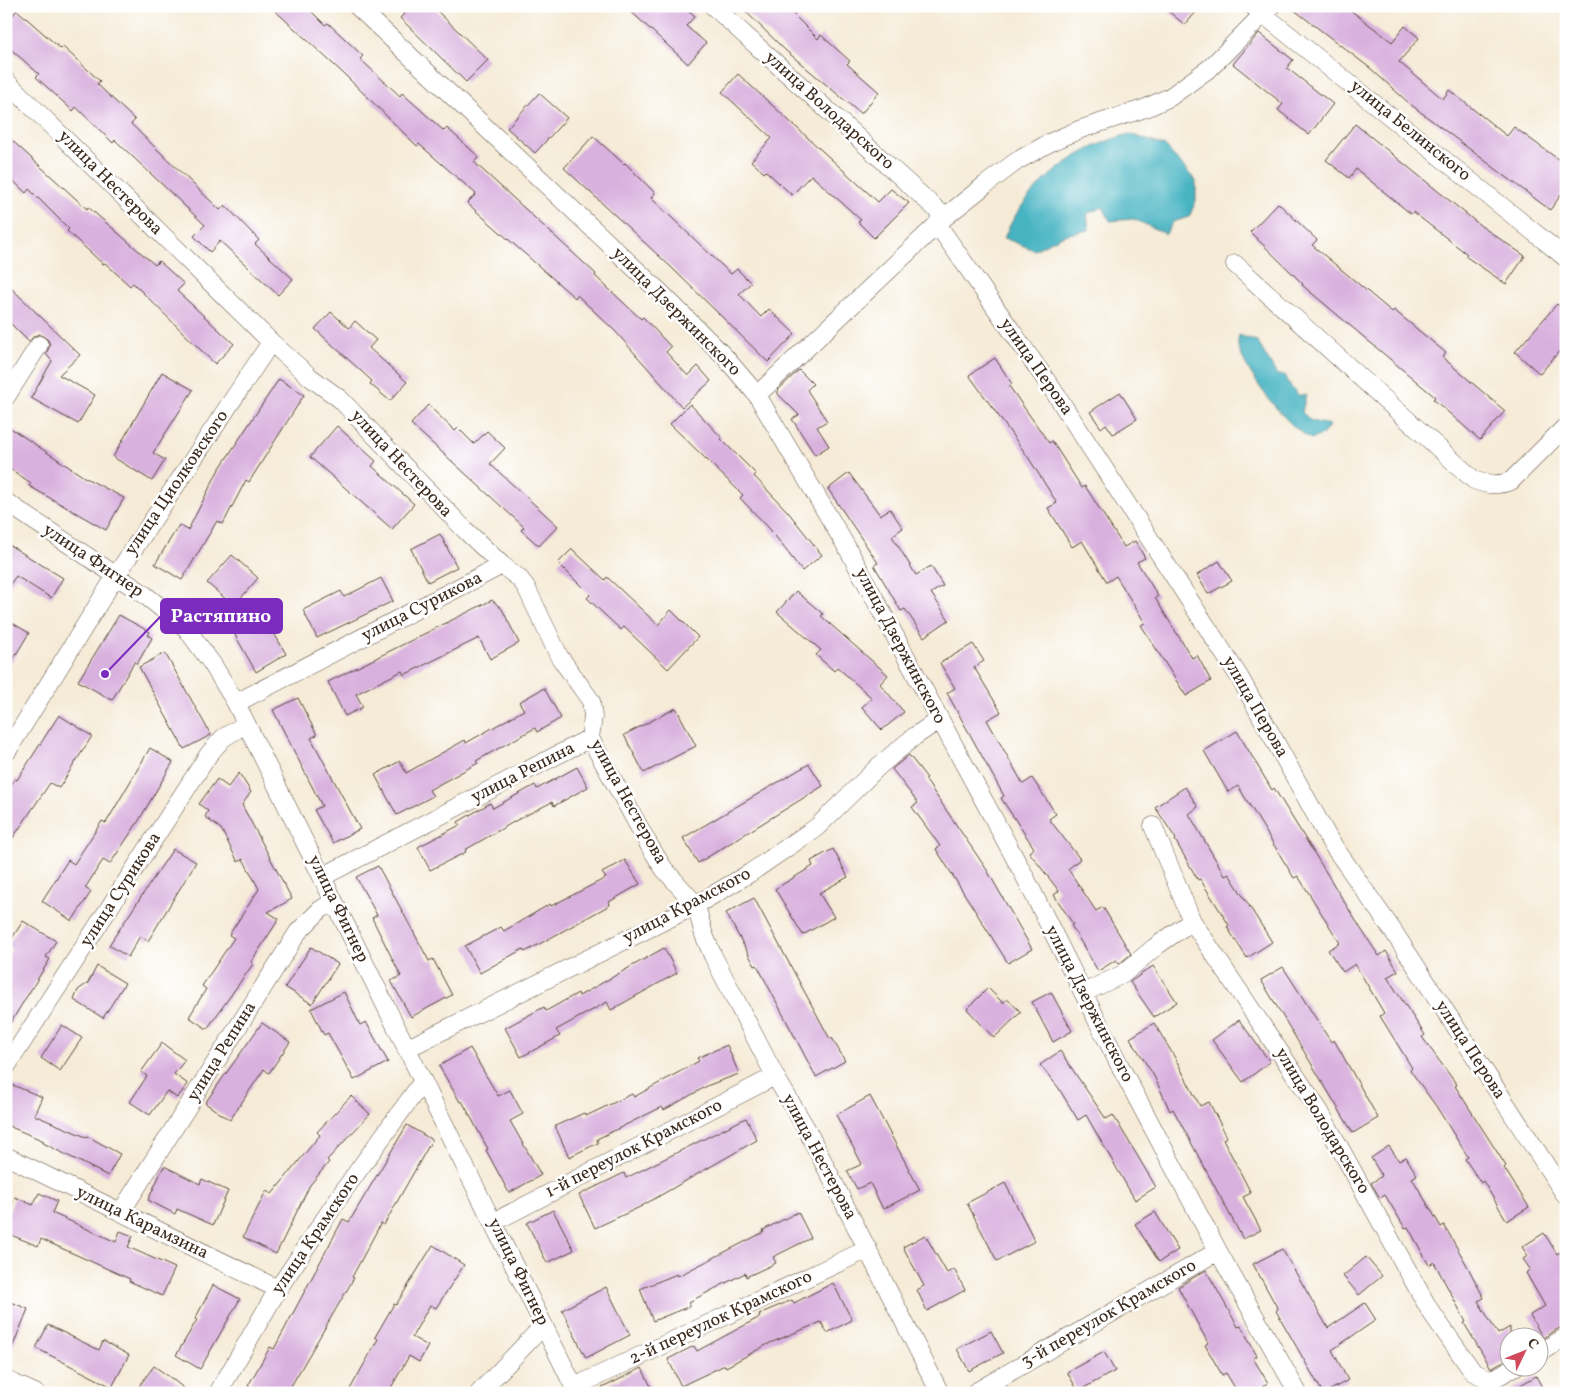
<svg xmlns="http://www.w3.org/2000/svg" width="1572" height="1399" font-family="Vollkorn,serif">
	<rect width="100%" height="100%" fill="#fff"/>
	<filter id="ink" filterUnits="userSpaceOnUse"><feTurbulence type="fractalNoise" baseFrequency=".02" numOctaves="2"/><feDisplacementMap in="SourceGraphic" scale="10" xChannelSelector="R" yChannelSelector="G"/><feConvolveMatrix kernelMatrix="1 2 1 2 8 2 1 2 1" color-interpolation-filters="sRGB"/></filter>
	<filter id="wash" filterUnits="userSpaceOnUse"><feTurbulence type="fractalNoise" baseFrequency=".0096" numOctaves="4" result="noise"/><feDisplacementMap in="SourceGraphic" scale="20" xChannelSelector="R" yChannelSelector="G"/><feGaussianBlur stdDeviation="1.12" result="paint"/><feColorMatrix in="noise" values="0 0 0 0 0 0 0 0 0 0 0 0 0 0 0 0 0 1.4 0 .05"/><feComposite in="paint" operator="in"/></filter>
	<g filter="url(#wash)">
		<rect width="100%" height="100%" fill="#f5ebd7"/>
		<path fill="#47b4c2" stroke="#416f70" d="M1130 134 1165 146 1196 181V201L1189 217 1173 222 1166 234 1134 219 1110 221 1103 207 1087 214 1089 230 1064 235 1034 250 1004 238C1025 186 1076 147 1130 134Z
			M1239 335 1257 341 1277 375H1285L1287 382 1298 395H1306L1302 412 1311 421 1330 425 1322 435 1311 439C1284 424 1251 379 1239 350 1237 346 1238 340 1239 335Z"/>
		<g id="blocks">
			<path fill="#d9b1de" d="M270 6H306L325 25 328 23 363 56 360 59 400 96 402 93 444 131 447 128 479 157 474 162 596 274 595 276 641 319 643 317 671 347 666 352 688 376 698 366 711 381 682 407 615 331 577 295 575 298 467 203 476 194 419 144 417 146 345 75Z
				M412 6H432L488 60 466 82 400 18Z
				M625 6H683L695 16 686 26 706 43 688 64Z
				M740 6H785L818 39 821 35 850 61 847 64 879 92 861 114 785 50Z
				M1162 6H1201L1185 25Z
				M1289 6H1345L1392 42 1405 26 1419 38 1399 62 1443 99 1449 90 1507 136 1514 127 1566 165V188L1550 210 1410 104 1370 68Z
				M17 10 61 49 63 47 100 81 97 84 135 120 131 124 220 210 225 205 259 240 255 244 293 279 278 295 220 241 210 252 194 236 205 225 115 140 113 143 76 107 73 111 36 77 39 74 6 45V23Z
				M1259 33 1293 60 1287 68 1333 104 1309 135 1278 110 1283 104 1233 64Z
				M738 74 878 202 891 189 909 203 874 238 858 222 861 220 811 175 792 195 766 171 764 173 751 161 772 138 722 92Z
				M539 93 567 118 535 153 507 128Z
				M1355 124 1481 226 1525 256 1506 284 1465 256 1467 254 1413 212 1411 214 1356 169 1349 178 1326 160Z
				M6 135 87 209 88 207 155 265 159 261 184 284 177 291 234 344 215 364 133 283 130 286 105 263 103 264 67 231 69 229 29 189 26 193 6 174Z
				M593 136 624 164 625 163 655 193 651 198 731 274 737 269 751 283 739 294 761 317 769 309 795 334 768 362 672 268 564 168Z
				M1278 203 1317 240 1312 245 1392 312 1394 310 1446 353 1442 357 1505 411 1480 440 1433 399 1435 397 1302 285 1303 284 1250 232Z
				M6 283 80 355 59 375 95 395 78 424 31 398 52 361 46 354 50 345 48 340 40 334 34 336 29 342 6 319Z
				M1557 304 1566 311V343L1540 374 1515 352Z
				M331 312 349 328 355 321 376 340 369 348 407 382 390 401 370 384 372 381 315 329Z
				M995 358 1012 384 1009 386 1049 443 1052 441 1082 488 1085 486 1124 547 1135 541 1145 558 1137 562 1158 596 1155 598 1192 658 1197 655 1211 681 1186 696 1141 625 1145 623 1116 576 1107 582 1082 541 1072 547 1048 508 1057 503 1028 457 969 375Z
				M799 370 813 384 807 390 827 421 817 427 829 446 815 455 792 419 799 415 778 394V390Z
				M162 372 193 390 153 453 165 460 152 481 113 457Z
				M279 379 304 395 249 482 246 480 223 524 217 521 182 580 155 564 179 525 188 530 218 471Z
				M1120 392 1137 419 1113 434 1106 424 1101 428 1090 412Z
				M690 404 722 438 721 439 756 474 754 476 788 512 822 555 802 571 769 528 740 498 743 495 670 424Z
				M428 405 455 431 458 428 474 444 487 431 505 448 490 464 558 526 539 546 521 530 524 527 411 424Z
				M6 425 84 477 124 498 106 530 29 486 31 483 6 466Z
				M337 426 376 461 372 466 414 504 392 529 310 457Z
				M849 473 880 515 890 509 903 528 892 536 916 575 931 566 943 586 931 593 949 620 924 637 905 609 901 611 874 565 878 563 828 489Z
				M440 534 457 567 428 582 411 549Z
				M6 543 63 578 51 598 16 576 6 590Z
				M572 549 605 580 607 577 658 625 671 610 698 637 668 669 624 627 621 630 587 598 590 595 558 563Z
				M232 555 258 578 234 606 207 583Z
				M1219 561 1232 581 1208 594 1197 575Z
				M381 578 393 601 317 638 303 610 341 591 344 597Z
				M796 591 823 614 821 616 888 675 880 684 904 712 882 730 862 707 872 698 837 667 834 671 816 655 821 650 777 612Z
				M492 600 502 609 519 643 490 659 479 638 404 675 402 671 356 694 363 707 345 716 328 682Z
				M263 614 286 654 256 672 235 635V630Z
				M119 615 150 632 148 635 152 638 137 664 135 661 112 700 78 681Z
				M6 619 29 633 6 671Z
				M973 644 984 661 974 667 1001 712 987 720 1023 784 1032 778 1056 814 1049 819 1080 859 1068 869 1096 911 1103 907 1131 954 1119 964 1116 960 1098 971 1071 925 1073 924 1054 895 1059 891 1029 852 1034 848 1001 798 1004 796 947 693 955 688 940 663Z
				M165 653 211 735 184 749 139 667Z
				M544 688 561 718 537 732 535 728 476 761 478 763 429 790 433 796 397 815 375 775 400 761 406 773 465 740 466 743 524 710 519 702Z
				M298 698 317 735 311 738 360 829 333 843 314 810 322 806 273 710Z
				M676 708 696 746 644 773 624 735Z
				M59 715 92 736 59 788 50 783 6 848V792L15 779 17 780Z
				M1237 731 1272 790 1274 788 1361 929 1379 956 1386 951 1398 971 1387 977 1425 1035 1422 1037 1457 1085 1455 1086 1506 1166 1504 1168 1529 1207 1507 1221 1483 1181 1481 1183 1465 1159 1468 1157 1436 1106 1410 1070 1412 1068 1380 1016 1384 1013 1355 964 1343 972 1328 950 1340 943 1298 876 1294 878 1238 786 1228 792 1204 751Z
				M150 748 173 762 138 822 110 864 103 860 85 888 91 892 72 921 42 901 68 860 74 864 102 821 106 823Z
				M909 755 927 778 925 779 987 870 1032 949 1008 963 936 849 940 846 912 807 918 803 892 769Z
				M809 764 823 786 698 863 683 838Z
				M577 767 588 787 554 806 552 802 517 820 465 850 466 852 430 870 418 847 460 825 458 822 490 803 493 808 535 785 537 789Z
				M239 773 251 792 242 805 292 899 268 912 279 919 251 962 253 964 207 1029 189 1017 206 989 202 986 234 938 229 935 259 889 243 859 238 862 221 829 205 817 208 811 199 804 217 779 228 787Z
				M1185 787 1198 807 1189 814 1225 876 1229 874 1272 942 1247 958 1227 927 1229 925 1200 879 1198 880 1175 840 1176 839 1155 807Z
				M173 849 196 862 148 941 140 936 128 957 109 945Z
				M833 849 848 877 819 893 834 917 803 935 775 889 813 866 811 861Z
				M625 860 640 884 609 902 610 905 525 952 523 949 480 973 465 946 501 927 504 931 550 904 551 906 606 878 602 873Z
				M378 866 429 961 433 959 452 995 411 1017 391 981 401 976 372 918 377 915 356 877Z
				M754 898 830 1039 832 1038 845 1061 816 1077 757 965 755 966 726 913Z
				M23 921 56 941 46 957 50 959 6 1030V959L12 949 7 946Z
				M311 947 338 964 312 1004 285 987Z
				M664 948 677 973 611 1010 607 1002 556 1030 560 1036 521 1057 505 1028 544 1007 546 1011 578 993 579 996Z
				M97 966 125 983 103 1018 74 1000 78 990 88 983Z
				M1153 966 1177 1002 1154 1017 1130 982Z
				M1283 967 1331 1042 1334 1040 1378 1118 1353 1133 1261 980Z
				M988 988 1003 1003 1007 999 1021 1012 994 1038 967 1009Z
				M344 992 360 1025 366 1022 388 1062 354 1080 328 1033 324 1035 311 1009Z
				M1051 992 1072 1031 1053 1042 1032 1002Z
				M1239 1020 1270 1062 1243 1082 1212 1040Z
				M262 1023 290 1042 269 1073 264 1069 230 1120 205 1103Z
				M1154 1023 1174 1056 1200 1106 1209 1102 1227 1137 1223 1139 1251 1193 1243 1197 1261 1230 1243 1239 1173 1109 1170 1111 1154 1076 1130 1038Z
				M62 1025 82 1038 60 1071 41 1058Z
				M162 1043 185 1060 174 1074 188 1084 177 1098 167 1091 150 1115 130 1102 147 1076 141 1072Z
				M727 1045 739 1074 709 1085 664 1110 662 1107 597 1139 598 1143 569 1157 555 1126 584 1113 586 1116 632 1094 634 1097 699 1061 697 1058Z
				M470 1048 498 1096 510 1090 523 1114 510 1121 541 1175 509 1193 486 1150 488 1149 462 1101 460 1102 439 1066Z
				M1060 1051 1106 1119 1113 1115 1156 1187 1135 1200 1086 1115 1078 1120 1058 1087 1040 1065Z
				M10 1084 42 1097 34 1115 86 1137 87 1136 120 1154 108 1176 43 1143 44 1141 6 1125V1095Z
				M351 1096 370 1114 327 1160 329 1162 310 1185 276 1254 243 1237 266 1191 272 1194 320 1135 317 1132Z
				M870 1096 920 1190 883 1209 870 1183 857 1189 847 1171 862 1164 836 1115Z
				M746 1118 757 1140 640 1207 595 1228 579 1195 624 1173 626 1178Z
				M407 1125 432 1140 384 1225 381 1223 352 1277 354 1278 287 1393H259L248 1386 270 1347 274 1349 343 1219 349 1222Z
				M1389 1146 1399 1161 1406 1157 1417 1175 1412 1178 1441 1227 1444 1225 1464 1260 1484 1298 1478 1301 1498 1334 1510 1327V1357L1493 1367 1491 1368 1464 1323 1466 1322 1434 1262 1429 1265 1408 1227 1405 1228 1385 1195 1380 1198 1371 1183 1382 1176 1371 1158Z
				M164 1166 200 1184 202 1179 228 1191 213 1225 177 1209 175 1214 148 1200Z
				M1005 1183 1035 1241 997 1261 967 1203Z
				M39 1193 57 1201 52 1213 116 1242 120 1231 133 1236 128 1247 175 1268 162 1296 129 1281 130 1279 41 1239 38 1246 6 1233V1218L15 1197 33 1205Z
				M553 1210 574 1250 547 1263 527 1223Z
				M798 1212 811 1238 773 1257 776 1263 746 1277 745 1273 689 1302 690 1306 653 1321 640 1289 677 1274 678 1276 764 1232 763 1230Z
				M1155 1212 1178 1250 1159 1262 1135 1224Z
				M1544 1233 1557 1254 1566 1249V1324L1543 1338 1530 1315 1545 1306 1526 1273 1530 1269 1523 1259 1528 1256 1522 1247Z
				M925 1235 947 1273 954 1269 965 1290 927 1311 917 1290 924 1286 903 1247Z
				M433 1245 464 1265 436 1308 430 1305 412 1337 428 1346 419 1362 409 1356 388 1393H348L378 1339 375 1337 394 1304 396 1305Z
				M1282 1249 1328 1328 1365 1303 1376 1320 1332 1350 1348 1380 1325 1393H1323L1276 1311 1278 1309 1253 1264Z
				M1366 1257 1382 1276 1359 1295 1343 1276Z
				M1206 1270 1238 1327 1241 1326 1257 1356 1253 1358 1268 1383 1262 1386 1266 1393H1238L1226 1373 1222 1375 1205 1345 1208 1343 1178 1287Z
				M833 1283 852 1320 827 1333 821 1322 770 1343 726 1367 725 1365 681 1386 668 1359 694 1346 697 1351 760 1317 759 1314 792 1300 794 1303Z
				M213 1285 240 1299 200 1369 176 1355 197 1320 195 1319Z
				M606 1287 630 1335 586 1358 562 1310Z
				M6 1300 28 1309 7 1360H6Z
				M48 1325 99 1350 103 1341 129 1355 112 1387 36 1348Z
				M991 1331 1003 1353 969 1371 957 1349Z
				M1104 1352 1115 1371 1078 1391 1067 1372Z
				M154 1366 171 1378 190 1393H134Z
				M642 1368 654 1393H592Z
				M1536 1376 1545 1393H1507Z"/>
		</g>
	</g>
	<g filter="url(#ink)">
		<use href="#blocks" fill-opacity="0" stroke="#57473a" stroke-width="1"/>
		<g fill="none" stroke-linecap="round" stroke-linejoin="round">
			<defs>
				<path id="minor" d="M357 6 662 294 724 356 757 395 849 551 1024 875 1120 1066 1218 1251 1298 1393
					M713 6 945 217
					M1253 6 1566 258
					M6 81 271 342 310 377 340 399 466 531 502 565 519 578 526 587 559 656 591 701 593 717 590 738 649 845 664 869 696 905 704 935 713 956 775 1076 806 1128 940 1393
					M937 224 1055 393 1240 678 1330 841 1393 931 1566 1196
					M1235 264 1474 480C1487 485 1497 486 1511 481L1566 426
					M757 395 945 217 985 185 1017 161 1049 143 1081 129 1146 108 1170 97 1211 67 1271 6
					M6 397 39 345
					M6 502 145 595 186 628 213 665 236 703 577 1393
					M236 703 502 565
					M6 753 115 577 271 342
					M1153 826 1192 921 1320 1112 1429 1309 1473 1372 1488 1379 1497 1377 1516 1366
					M322 877 590 738
					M1083 993 1123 974 1155 947 1192 921
					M406 1049 696 905 750 873 817 827 879 766 915 736 939 720
					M6 1067 209 754 223 738 246 724
					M6 1156 278 1289
					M121 1212 298 932 320 910 334 901
					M494 1222 775 1076
					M1540 1352 1566 1337
					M6 1380 35 1393
					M574 1387 868 1249
					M218 1393 278 1289 344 1190 423 1081
					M479 1393 544 1325
					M974 1393 1218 1251"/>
			</defs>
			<use href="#minor" stroke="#57473a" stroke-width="19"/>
			<use href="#minor" stroke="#fff" stroke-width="18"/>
		</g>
	</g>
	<g text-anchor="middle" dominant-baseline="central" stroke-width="5" stroke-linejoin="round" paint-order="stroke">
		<g font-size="18" fill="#3b2a1e" stroke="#fff">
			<text transform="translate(829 111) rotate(42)">улица Володарского</text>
			<text transform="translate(1410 131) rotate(39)">улица Белинского</text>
			<text transform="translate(110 183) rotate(45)">улица Нестерова</text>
			<text transform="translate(676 312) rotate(45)">улица Дзержинского</text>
			<text transform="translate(1036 367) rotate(55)">улица Перова</text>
			<text transform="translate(401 464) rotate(47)">улица Нестерова</text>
			<text transform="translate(177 483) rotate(-56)">улица Циолковского</text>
			<text transform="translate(93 561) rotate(34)">улица Фигнер</text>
			<text transform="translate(422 607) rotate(-27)">улица Сурикова</text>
			<text transform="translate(900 646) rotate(62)">улица Дзержинского</text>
			<text transform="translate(1255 707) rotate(60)">улица Перова</text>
			<text transform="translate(523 773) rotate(-27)">улица Репина</text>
			<text transform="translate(628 802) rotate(61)">улица Нестерова</text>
			<text transform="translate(121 890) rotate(-57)">улица Сурикова</text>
			<text transform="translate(687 906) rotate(-28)">улица Крамского</text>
			<text transform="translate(338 909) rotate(64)">улица Фигнер</text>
			<text transform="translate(1089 1004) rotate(63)">улица Дзержинского</text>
			<text transform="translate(1470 1050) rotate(57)">улица Перова</text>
			<text transform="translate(222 1052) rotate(-58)">улица Репина</text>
			<text transform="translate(1322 1121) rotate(59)">улица Володарского</text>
			<text transform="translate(634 1149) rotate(-27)">1-й переулок Крамского</text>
			<text transform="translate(819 1157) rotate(62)">улица Нестерова</text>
			<text transform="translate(142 1223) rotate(26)">улица Карамзина</text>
			<text transform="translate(316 1234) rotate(-56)">улица Крамского</text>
			<text transform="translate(518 1272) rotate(64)">улица Фигнер</text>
			<text transform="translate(1109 1314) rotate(-30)">3-й переулок Крамского</text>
			<text transform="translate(721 1318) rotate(-25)">2-й переулок Крамского</text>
		</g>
	</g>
	<path fill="none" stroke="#7b2cbf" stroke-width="2" d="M105 674L161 616"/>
	<circle fill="#7b2cbf" stroke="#fff" stroke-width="2" cx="105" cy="674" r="5"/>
	<rect fill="#7b2cbf" stroke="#7b2cbf" stroke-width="2" x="161" y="599" width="121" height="34" rx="5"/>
	<g font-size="19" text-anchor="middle" font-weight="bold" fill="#fff">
		<text x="221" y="622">Растяпино</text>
	</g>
	<rect width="1572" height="1399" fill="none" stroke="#fff" stroke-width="25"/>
	<g transform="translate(1524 1352) rotate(47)"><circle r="24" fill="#ffffff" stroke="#b1aaa5"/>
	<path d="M0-4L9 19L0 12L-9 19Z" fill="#d1495b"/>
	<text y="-8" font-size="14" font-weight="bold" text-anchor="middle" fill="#3b2a1e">С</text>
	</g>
</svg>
